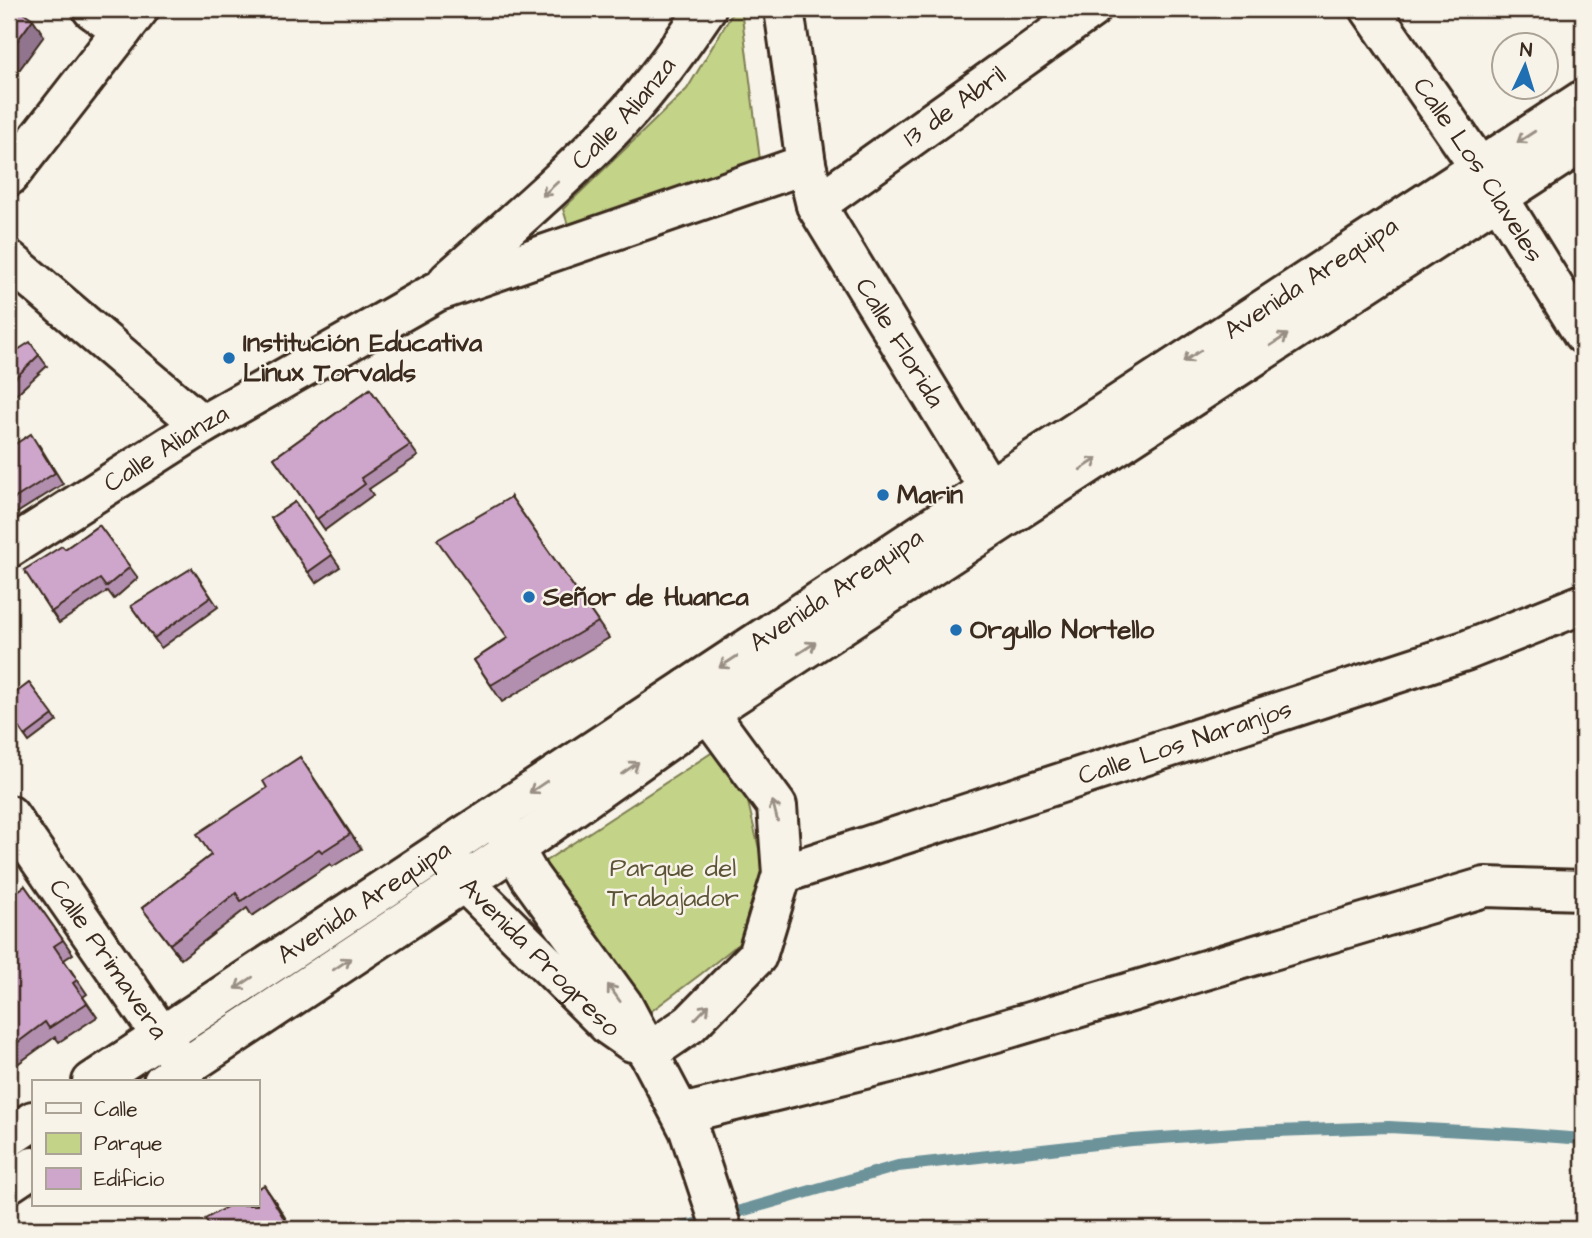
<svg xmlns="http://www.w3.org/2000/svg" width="1592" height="1238" font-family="'Architects Daughter',sans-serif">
	<rect width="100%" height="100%" fill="#f7f3e8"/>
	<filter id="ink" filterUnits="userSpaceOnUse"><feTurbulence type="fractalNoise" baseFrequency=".0143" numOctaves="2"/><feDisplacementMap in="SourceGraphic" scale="14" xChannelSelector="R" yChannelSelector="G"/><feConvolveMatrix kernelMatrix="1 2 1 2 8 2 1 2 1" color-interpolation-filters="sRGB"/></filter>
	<g filter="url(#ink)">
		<path fill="#c3d388" stroke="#7f7e53" stroke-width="2" d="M735 9H741L761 168 568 225 563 209 687 89Z
			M719 748 747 798 764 870 757 929 701 974 650 1012 544 862Z"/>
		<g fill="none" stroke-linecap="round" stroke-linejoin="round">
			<path stroke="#6c929a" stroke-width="12" d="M678 1229 898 1166 1132 1140 1250 1132 1389 1127 1517 1134 1583 1139"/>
			<defs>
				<g id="minor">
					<path d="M92 9 122 31"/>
					<path id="s1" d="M1370 9 1480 168 1583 334"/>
					<path d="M9 176 139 9"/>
					<path id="s2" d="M816 205 1091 9"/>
					<path d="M9 260 202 425"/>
					<path id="s3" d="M448 281C507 228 567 177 621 120 653 86 680 47 706 9"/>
					<path id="s4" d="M9 548 202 425 436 292 806 164"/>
					<path id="s5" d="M9 815 181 1064"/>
					<path id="s6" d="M782 874 1465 651 1583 604"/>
					<path d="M648 1053 690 1024 757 956 782 874 777 806 708 712 688 688"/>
					<path d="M682 1114 905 1059 1485 887 1583 890"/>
				</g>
				<g id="secondary">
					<path id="s7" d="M784 9 806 164 816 205 989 489 1004 509"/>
					<path d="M501 826 530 877 623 1005 689 1130 722 1229"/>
					<path id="s8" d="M450 860 464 882 609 1026 632 1042"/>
					<path id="s9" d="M92 1082 989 489 1583 100"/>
					<path d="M163 1082 514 849 708 712 1583 142"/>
					<path d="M9 1137 33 1121"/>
					<path d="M9 1183 33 1167"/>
				</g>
			</defs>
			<use href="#minor" stroke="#3b2a1e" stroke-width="44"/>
			<use href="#secondary" stroke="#3b2a1e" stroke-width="44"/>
			<use href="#minor" stroke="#f7f3e8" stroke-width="38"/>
			<use href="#secondary" stroke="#f7f3e8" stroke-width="38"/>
		</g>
		<path fill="#b28faf" stroke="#3b2a1e" stroke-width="2" d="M9 349 13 353 39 355 47 366 9 401Z
			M370 389 418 456 369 489 373 495 325 530 274 458Z
			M39 445 63 484 9 518V448Z
			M511 497 609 638 502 702 474 660 507 638Z
			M295 502 340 567 316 583 271 518Z
			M99 525 138 578 114 599 108 591 59 623 24 570 65 549Z
			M192 568 218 607 161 648 131 606Z
			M29 683 57 721 29 742 9 713Z
			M300 757 361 849 332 867 330 864 252 916 247 908 181 959 142 908 211 855 267 788Z
			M25 886 73 954 64 960 87 994 83 997 97 1017 59 1042 55 1037 9 1070V967L14 963Z"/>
		<path fill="#91748e" stroke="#3b2a1e" stroke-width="2" d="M33 19 44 36 9 84V52Z
			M264 1185 275 1201 292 1229H290Z"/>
		<path fill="#cfa6cb" stroke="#3b2a1e" stroke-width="2" d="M9 9H18L33 19 9 52Z
			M30 342 39 355 9 384V349L13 353Z
			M370 389 410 445 361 478 365 484 317 519 274 458Z
			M31 434 55 473 9 502V448Z
			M511 497 598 622 491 685 474 660 508 638 437 540Z
			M295 502 332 555 308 572 271 518Z
			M99 525 130 567 106 587 100 579 51 612 24 570 62 546 65 549Z
			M192 568 211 597 154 638 131 606Z
			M29 683 53 715 25 736 9 712V698Z
			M300 757 350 834 322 852 319 849 241 901 236 893 170 944 142 908 211 855 197 834 267 788 263 781Z
			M25 886 63 940 54 946 77 980 73 983 87 1003 49 1028 45 1022 9 1049V967L14 963 9 955V897Z
			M264 1185 290 1229H211L205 1219 230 1205H257V1189Z"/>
		<defs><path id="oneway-shaft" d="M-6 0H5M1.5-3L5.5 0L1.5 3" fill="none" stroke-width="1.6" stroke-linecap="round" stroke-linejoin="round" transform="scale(1.75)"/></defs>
		<g stroke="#998e83">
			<use href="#oneway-shaft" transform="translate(1526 137) rotate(147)"/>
			<use href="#oneway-shaft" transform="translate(550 189) rotate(138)"/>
			<use href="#oneway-shaft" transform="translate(1279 340) rotate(-33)"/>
			<use href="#oneway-shaft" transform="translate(1192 356) rotate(147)"/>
			<use href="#oneway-shaft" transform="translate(1089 464) rotate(-33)"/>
			<use href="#oneway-shaft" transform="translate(807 648) rotate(-33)"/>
			<use href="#oneway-shaft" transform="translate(728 662) rotate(147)"/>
			<use href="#oneway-shaft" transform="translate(630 768) rotate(-35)"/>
			<use href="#oneway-shaft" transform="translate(538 787) rotate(146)"/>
			<use href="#oneway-shaft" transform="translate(775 811) rotate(-104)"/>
			<use href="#oneway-shaft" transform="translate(342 964) rotate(-34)"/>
			<use href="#oneway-shaft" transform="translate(244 983) rotate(146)"/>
			<use href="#oneway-shaft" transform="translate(614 993) rotate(-126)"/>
			<use href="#oneway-shaft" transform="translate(702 1012) rotate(-46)"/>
		</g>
	</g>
	<g fill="#1f6fb2" stroke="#f7f3e8" stroke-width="2.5">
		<circle cx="229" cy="358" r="7"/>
		<circle cx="883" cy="495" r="7"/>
		<circle cx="529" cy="597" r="7"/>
		<circle cx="956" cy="630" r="7"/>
	</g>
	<g text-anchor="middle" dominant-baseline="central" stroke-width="5" stroke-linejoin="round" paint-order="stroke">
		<g font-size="26" fill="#3b2a1e" stroke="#f7f3e8">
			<text stroke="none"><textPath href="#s2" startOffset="170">13 de Abril</textPath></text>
			<text stroke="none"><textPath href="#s3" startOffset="243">Calle Alianza</textPath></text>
			<text stroke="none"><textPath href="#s1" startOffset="194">Calle Los Claveles</textPath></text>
			<text stroke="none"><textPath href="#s9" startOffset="1460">Avenida Arequipa</textPath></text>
			<text stroke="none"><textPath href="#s7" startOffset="360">Calle Florida</textPath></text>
			<text stroke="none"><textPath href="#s4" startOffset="186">Calle Alianza</textPath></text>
			<text stroke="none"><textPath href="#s9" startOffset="892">Avenida Arequipa</textPath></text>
			<text stroke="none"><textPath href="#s6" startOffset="424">Calle Los Naranjos</textPath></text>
			<text stroke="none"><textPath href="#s9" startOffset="326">Avenida Arequipa</textPath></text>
			<text stroke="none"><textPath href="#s8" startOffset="133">Avenida Progreso</textPath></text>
			<text stroke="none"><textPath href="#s5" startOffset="175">Calle Primavera</textPath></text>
		</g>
		<g font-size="26" font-weight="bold" fill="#3b2a1e" stroke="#f7f3e8" text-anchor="start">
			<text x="243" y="343">Institución Educativa<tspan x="243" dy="30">Linux Torvalds</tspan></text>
			<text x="897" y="495">Marin</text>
			<text x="543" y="597">Señor de Huanca</text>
			<text x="970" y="630">Orgullo Nortello</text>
		</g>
		<g font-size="26" fill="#5d5438" stroke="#f7f3e8">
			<text x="673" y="868">Parque del<tspan x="673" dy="30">Trabajador</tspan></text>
		</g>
	</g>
	<rect width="1592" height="1238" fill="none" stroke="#f7f3e8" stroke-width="35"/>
	<rect x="18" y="18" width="1557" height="1203" fill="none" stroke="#3b2a1e" stroke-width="2.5" filter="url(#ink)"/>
	<rect x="32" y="1080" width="228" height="126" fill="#f7f3e8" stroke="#aca397" stroke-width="2"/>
	<rect x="46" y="1103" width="35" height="10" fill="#f7f3e8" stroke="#aca397" stroke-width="2"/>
	<text x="94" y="1116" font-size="21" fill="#3b2a1e">Calle</text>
	<rect x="46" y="1133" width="35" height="21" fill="#c3d388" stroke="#aca397" stroke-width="2"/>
	<text x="94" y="1150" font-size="21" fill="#3b2a1e">Parque</text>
	<rect x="46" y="1168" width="35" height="21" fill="#cfa6cb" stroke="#aca397" stroke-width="2"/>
	<text x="94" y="1186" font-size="21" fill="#3b2a1e">Edificio</text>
	<g transform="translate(1525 66) rotate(4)"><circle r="33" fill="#f7f3e8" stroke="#aca397" stroke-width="2"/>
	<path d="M0-5L12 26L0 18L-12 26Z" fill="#1f6fb2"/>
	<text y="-10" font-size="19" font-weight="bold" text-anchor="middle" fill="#3b2a1e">N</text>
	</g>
</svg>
